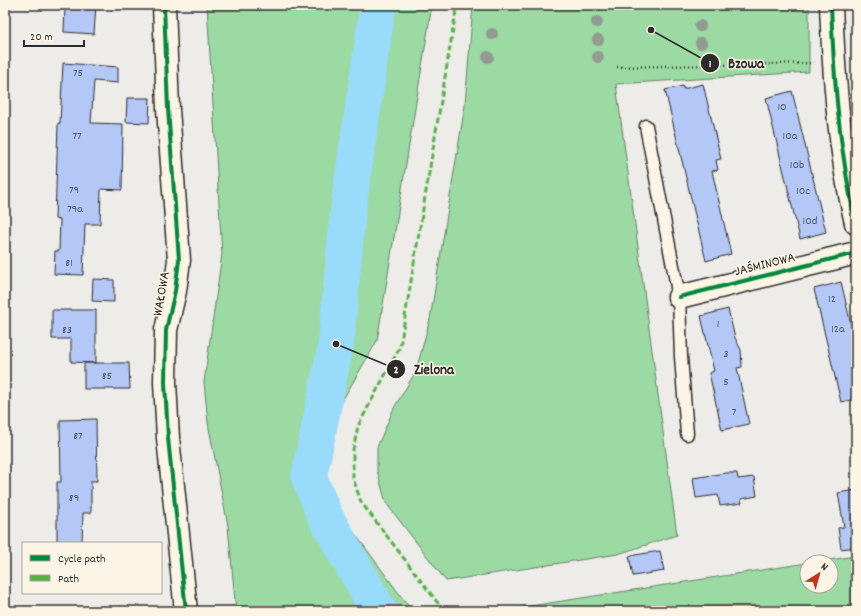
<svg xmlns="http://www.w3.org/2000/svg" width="861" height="616" font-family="Dekko,sans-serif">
	<rect width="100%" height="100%" fill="#edece9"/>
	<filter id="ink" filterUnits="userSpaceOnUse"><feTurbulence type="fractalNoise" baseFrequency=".025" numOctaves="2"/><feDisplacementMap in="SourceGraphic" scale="8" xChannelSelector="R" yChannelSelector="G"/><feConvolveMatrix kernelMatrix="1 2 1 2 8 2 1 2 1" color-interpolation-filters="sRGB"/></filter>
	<g filter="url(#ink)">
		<path fill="#9bdaa3" stroke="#638267" d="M207 5H432L377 341 335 413 327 441 326 480 339 512 412 611H236L228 526 208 423 204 382 222 254Z
			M473 5H809V72L616 84 677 535 618 554 446 581 386 503 377 470V447L394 408 416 371 430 319 465 105Z
			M856 556V611H498L807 563V586H831V562H815Z"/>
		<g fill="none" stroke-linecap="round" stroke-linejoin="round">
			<path stroke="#99dbfb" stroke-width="36" d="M378 5 348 210 336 344 309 477 325 516 379 611"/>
		</g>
		<path fill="#b3c8f7" stroke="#2b2b2b" d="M71 5H96L94 34 64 32 65 6Z
			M63 63 118 67V83L94 81 91 123 123 124 122 190 101 189 100 224H85L83 275 54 274 55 251H59L60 220 55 219 58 123H60Z
			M703 84 721 159 716 160 718 170 712 171 731 254 706 261 665 90 683 86V89Z
			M792 91 826 232 800 239 766 98Z
			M127 98H150L149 123 126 122Z
			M93 279 114 280V302L92 301Z
			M841 282 856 346V399L841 402 814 289Z
			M728 309 735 338 741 350 742 367 737 368 749 424 722 430 709 373 714 371 701 316Z
			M52 310H96V363L71 362V339H52Z
			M84 363H129L130 389H84Z
			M96 419 97 481H91V513H83L82 543H57V482H61L60 420Z
			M726 473H737L738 479 754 477 757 496 741 499 742 503 720 506 718 495 696 498 693 478Z
			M856 490V547L841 549 838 528 844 527 838 493Z
			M660 551 664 571 633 576 629 556Z"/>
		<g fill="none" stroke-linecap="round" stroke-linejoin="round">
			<defs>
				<path id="lane" d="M646 126 679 297 681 357 687 434"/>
				<path id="street" d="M164 5 168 109 179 260 175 291 166 330 165 382 168 438 186 611
					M831 5C834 78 839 152 856 223
					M679 297 856 253"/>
			</defs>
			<use href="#lane" stroke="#2b2b2b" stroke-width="15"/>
			<use href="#street" stroke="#2b2b2b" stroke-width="25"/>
			<path stroke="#2b2b2b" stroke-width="2.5" stroke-dasharray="1 3" stroke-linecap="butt" d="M617 67 814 63"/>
			<use href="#lane" stroke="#fcf5e5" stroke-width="12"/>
			<use href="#street" stroke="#fcf5e5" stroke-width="22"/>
			<path stroke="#56b246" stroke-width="3" stroke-dasharray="6 3" stroke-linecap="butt" d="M444 611 361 502 353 478V450L358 426 400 347 457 5"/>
			<defs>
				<path id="cycleway" d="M164 5 168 109 179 260 175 291 166 330 165 382 168 438 186 611
					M831 5C834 78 839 152 856 223
					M679 297 856 253"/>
			</defs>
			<use href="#cycleway" stroke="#fcf5e5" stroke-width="6"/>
			<use href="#cycleway" stroke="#00873e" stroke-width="4"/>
		</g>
		<g fill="#929a91">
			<circle cx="597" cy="22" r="6"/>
			<circle cx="700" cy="26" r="6"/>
			<circle cx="492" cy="34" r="6"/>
			<circle cx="598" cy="40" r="6"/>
			<circle cx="701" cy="43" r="6"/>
			<circle cx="488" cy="57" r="6"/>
			<circle cx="598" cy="57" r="6"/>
		</g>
	</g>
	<g text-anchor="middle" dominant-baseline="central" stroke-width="3" stroke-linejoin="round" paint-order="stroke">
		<g font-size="12" fill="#4d525e">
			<text x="78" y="73">75</text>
			<text x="782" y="107">10</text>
			<text x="77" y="136">77</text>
			<text x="790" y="136">10a</text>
			<text x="797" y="165">10b</text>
			<text x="74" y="190">79</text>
			<text x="803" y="191">10c</text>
			<text x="75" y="209">79a</text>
			<text x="810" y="221">10d</text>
			<text x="69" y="263">81</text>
			<text x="832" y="299">12</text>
			<text x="718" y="324">1</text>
			<text x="838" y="329">12a</text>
			<text x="67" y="330">83</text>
			<text x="726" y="354">3</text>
			<text x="107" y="376">85</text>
			<text x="726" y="382">5</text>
			<text x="734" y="412">7</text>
			<text x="78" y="436">87</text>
			<text x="74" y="498">89</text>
		</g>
		<g font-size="14" fill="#2b2b2b" stroke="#fcf5e5">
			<text transform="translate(765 265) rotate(-14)">JAŚMINOWA</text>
			<text transform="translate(162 294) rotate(-80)">WAŁOWA</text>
		</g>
	</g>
	<path fill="none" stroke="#2b2b2b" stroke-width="1.5" d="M651 30L710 63M336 344L396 369"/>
	<g fill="#2b2b2b" stroke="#fcf5e5" stroke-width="1.5">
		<circle cx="651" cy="30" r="4"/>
		<circle cx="336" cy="344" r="4"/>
		<circle cx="710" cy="63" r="10"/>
		<circle cx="396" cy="369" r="10"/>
	</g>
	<g font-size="12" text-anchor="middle" font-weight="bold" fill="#fff">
		<text x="710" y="67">1</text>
		<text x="396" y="373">2</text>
	</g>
	<g font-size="15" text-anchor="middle" font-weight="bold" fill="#2b2b2b" stroke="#fcf5e5" stroke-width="3" stroke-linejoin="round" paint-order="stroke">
		<text x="746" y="68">Bzowa</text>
		<text x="434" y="374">Zielona</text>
	</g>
	<rect width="861" height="616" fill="none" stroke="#fcf5e5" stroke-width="20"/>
	<rect x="10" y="10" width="841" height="596" fill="none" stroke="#2b2b2b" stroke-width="1.5" filter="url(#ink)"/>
	<rect x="22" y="542" width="140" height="52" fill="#fcf5e5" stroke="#a8a49b"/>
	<rect x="30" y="555" width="20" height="6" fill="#00873e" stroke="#a8a49b"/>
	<text x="58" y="562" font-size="12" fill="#2b2b2b">Cycle path</text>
	<rect x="30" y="575" width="20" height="6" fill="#56b246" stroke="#a8a49b"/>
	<text x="58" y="582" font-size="12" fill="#2b2b2b">Path</text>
	<g transform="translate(819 574) rotate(37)"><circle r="19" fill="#fcf5e5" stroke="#a8a49b"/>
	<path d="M0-3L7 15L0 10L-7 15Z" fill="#c8321e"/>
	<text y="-6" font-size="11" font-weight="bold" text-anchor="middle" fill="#2b2b2b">N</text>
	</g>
	<path d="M24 40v6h60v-6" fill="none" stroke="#2b2b2b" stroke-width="2"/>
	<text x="30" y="40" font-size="12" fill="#2b2b2b" stroke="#fcf5e5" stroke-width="3" paint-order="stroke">20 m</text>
</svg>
